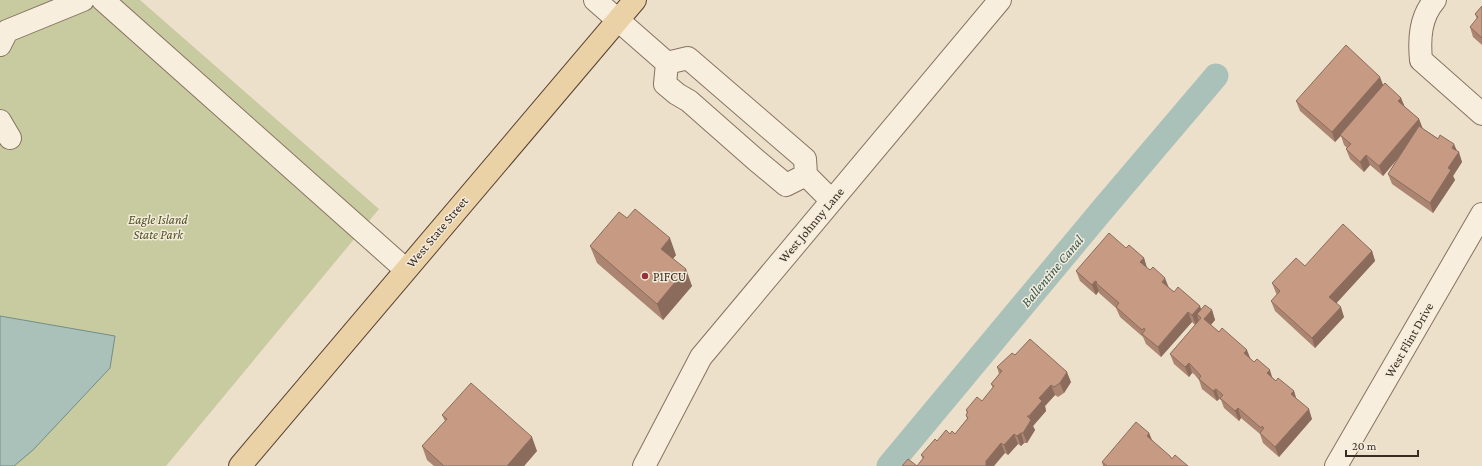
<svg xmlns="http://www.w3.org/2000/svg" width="1482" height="466" font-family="'Crimson Pro',serif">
	<rect width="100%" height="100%" fill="#ece0ca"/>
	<path fill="#c8ca9f" d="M0 0H140L379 209 166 466H0Z"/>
	<path fill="#aac1b9" stroke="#718f86" d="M0 316 115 336 110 368 33 450 14 466H0Z"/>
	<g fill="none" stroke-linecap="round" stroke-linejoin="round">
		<path stroke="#aac1b9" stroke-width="25" d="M889 466 1103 209 1216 76"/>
		<defs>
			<path id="minor" d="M103 0 405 269
				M595 0 667 63
				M1435 0C1420 17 1419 39 1421 60L1482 114
				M0 45 7 31 83 0
				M667 63 688 58 805 159 806 175 831 200
				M667 63 665 84 677 94 689 101 756 160 786 185 806 175
				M0 121 10 138
				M644 466 701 357 1000 0
				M1336 466 1482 214"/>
			<path id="major" d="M240 466 635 0"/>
		</defs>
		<use href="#minor" stroke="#887260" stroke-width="24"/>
		<use href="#major" stroke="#564133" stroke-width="24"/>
		<use href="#minor" stroke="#f7eedd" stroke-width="22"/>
		<use href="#major" stroke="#ebd1a6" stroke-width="22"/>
	</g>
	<path fill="#ab8571" d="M1482 6V45L1473 37 1470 27 1477 19 1475 14Z
		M1383 85 1401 98 1405 107 1419 119 1422 128 1456 150 1462 162 1453 176 1455 180 1433 213 1392 184 1388 174 1400 155 1383 176 1370 165 1364 172 1350 159 1346 149 1347 148 1344 145 1341 136 1335 142 1300 111 1296 101Z
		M590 246 676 255 673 259 692 286 663 320 597 263Z
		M1126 248 1144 258 1147 268 1174 292 1201 310H1212L1215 320 1211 325 1276 381 1294 391 1296 398 1312 419 1279 457 1263 443 1260 434 1241 418 1239 421 1224 408 1221 400 1219 399 1217 401 1202 389 1199 380 1194 374 1192 373 1189 377 1174 364 1170 354 1195 325 1192 322 1161 357 1146 344 1143 337 1120 317 1116 308 1099 293V291L1096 295 1080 281 1076 271Z
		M1372 251 1375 261 1336 303 1344 317 1315 348 1275 311 1271 301 1277 295 1276 293 1272 283 1305 266Z
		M1015 355 1071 382 1064 393 1058 397 1055 395 1045 406 1046 411 1033 426 1035 430 1027 443H1024L1021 446 1018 444 1008 455 1005 453 923 459 921 455 937 441 950 434H955L967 419 966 415 967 414 966 410 982 401 993 388 991 384 999 374 997 367Z
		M442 415 537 451 524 466H434L427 460 422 446 445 421Z
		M1149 433 1152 440 1172 459 1188 466H1103L1102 462Z"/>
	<path fill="#8b6c5c" d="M1380 77 1384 87 1335 142 1332 132Z
		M1401 98 1405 108 1398 101Z
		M1419 119 1423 129 1383 176 1379 166Z
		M1454 144 1458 153 1459 152 1462 162 1453 176 1455 180 1433 213 1430 203 1448 168 1452 148Z
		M1366 155 1370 165 1364 172 1360 162Z
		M670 238 676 255 667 266 661 249Z
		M1372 251 1375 261 1333 307 1329 297Z
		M1144 258 1147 268 1140 262Z
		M686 269 692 286 663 320 657 304Z
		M1165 278 1169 288 1162 282Z
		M1095 281 1099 291 1096 295 1092 285Z
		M1200 306 1204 316 1197 314 1199 321 1196 325 1192 315Z
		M1341 307 1344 317 1315 348 1312 338Z
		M1212 310 1215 320 1207 329 1204 319Z
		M1188 312 1192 322 1161 357 1158 347Z
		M1247 350 1251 360 1244 353Z
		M1189 363 1192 373 1189 377 1185 367Z
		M1270 370 1273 380 1267 373Z
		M1067 372 1071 382 1064 393 1060 383Z
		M1051 385 1055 395 1045 406 1046 411 1033 426 1035 430 1027 443 1023 433 1031 421 1029 416 1039 398Z
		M1216 389 1219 399 1217 401 1213 391Z
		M1294 391 1297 401 1291 394Z
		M1238 408 1241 418 1239 421 1235 411Z
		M1309 409 1312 419 1279 457 1275 447Z
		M1021 433 1024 443 1021 446 1017 436Z
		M1149 433 1153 443 1147 436Z
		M1014 434 1018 444 1008 455 1004 445Z
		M532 437 537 451 524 466H507Z
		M1001 443 1005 453 994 466H986V461Z"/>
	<path fill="#c79b83" stroke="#8b6c5c" d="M1482 6V38L1470 27 1478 17 1475 14Z
		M1346 45 1380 77 1332 132 1296 101Z
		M1385 83 1401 98 1398 101 1419 119 1379 166 1366 155 1360 162 1346 149 1351 144 1340 135Z
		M1419 126 1438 139 1440 135 1454 144 1452 148 1459 152 1448 168 1451 170 1430 203 1388 174Z
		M635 209 670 238 661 249 686 269 657 304 590 246 619 212 627 218Z
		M1343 224 1372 251 1329 297 1341 307 1312 338 1271 301 1280 291 1272 283 1296 258 1305 266Z
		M1109 233 1126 248 1129 245 1144 258 1140 262 1150 270 1153 267 1165 278 1162 282 1174 292 1178 287 1200 306 1192 315 1188 312 1158 347 1142 334 1145 330 1144 328 1142 330 1116 307 1119 303 1096 283 1097 282 1095 281 1092 285 1076 271Z
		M1205 305 1212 310 1204 319 1219 332 1222 328 1247 350 1244 353 1254 362 1257 359 1270 370 1267 373 1276 381 1278 378 1294 391 1291 394 1309 409 1275 447 1260 433 1264 428 1262 426 1261 428 1238 408 1235 411 1220 398 1223 395 1216 389 1213 391 1199 379 1201 376 1190 364 1189 363 1185 367 1170 354 1201 318 1197 314Z
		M1030 339 1067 372 1060 383 1054 387 1051 385 1039 398 1042 401 1029 416H1027L1031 420 1023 433H1021L1017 436 1014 434 1004 445 1001 443 986 461V466H917L924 457 921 455 935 439 937 441 946 430 950 434 952 431 955 434 968 418 966 415 968 412 966 410 977 397 982 401 994 386 991 384 1002 371 997 367 1012 353 1015 355Z
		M471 383 532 437 507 466H444L422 446 447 419 442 415Z
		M1136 422 1149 433 1147 436 1170 456 1172 459 1175 455 1188 466H1107L1102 462Z
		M908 459 917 466H902Z"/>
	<circle fill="#93343b" stroke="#f4ebda" stroke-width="1.5" cx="645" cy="276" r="4"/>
	<g text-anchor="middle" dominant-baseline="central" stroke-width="3" stroke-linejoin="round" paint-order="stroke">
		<g font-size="13" font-style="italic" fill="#4d542a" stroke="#f4ebda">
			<text x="158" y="219">Eagle Island<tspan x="158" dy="15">State Park</tspan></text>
		</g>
		<g font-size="13" fill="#392c22" stroke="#f4ebda">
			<text transform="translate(811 225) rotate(-50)">West Johnny Lane</text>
			<text transform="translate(437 232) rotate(-50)">West State Street</text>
			<text transform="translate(1409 340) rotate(-60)">West Flint Drive</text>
		</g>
		<g font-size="13" fill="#392c22" stroke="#f4ebda" text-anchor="start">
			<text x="653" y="276">P1FCU</text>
		</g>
		<g font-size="14" font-style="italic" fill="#325853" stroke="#f4ebda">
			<text transform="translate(1052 271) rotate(-50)">Ballentine Canal</text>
		</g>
	</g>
	<path d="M1346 450v6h72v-6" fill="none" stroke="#392c22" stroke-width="2"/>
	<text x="1352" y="450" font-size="12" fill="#392c22" stroke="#f4ebda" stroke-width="3" paint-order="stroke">20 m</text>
</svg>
